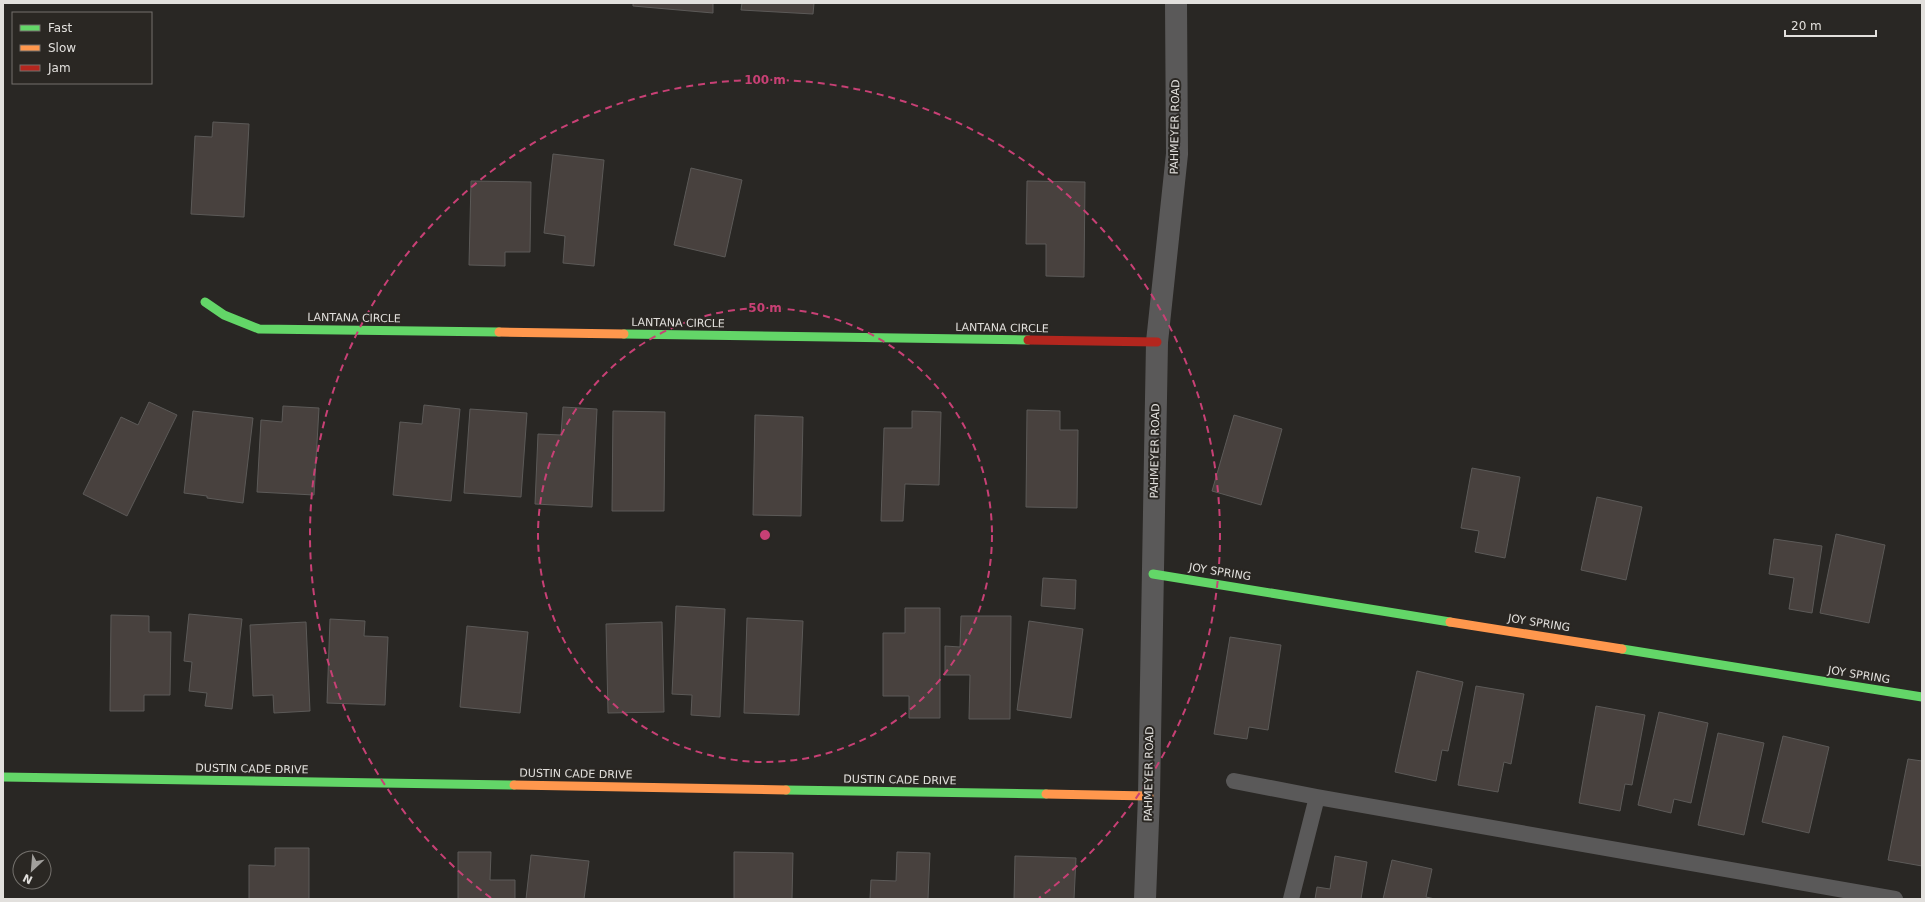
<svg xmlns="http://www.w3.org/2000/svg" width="1925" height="902" font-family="'DejaVu Sans',sans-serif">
	<rect width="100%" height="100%" fill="#292724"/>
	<path fill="#48413e" stroke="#5c5a58" d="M633 3H713V13L633 6Z
		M742 3H814L813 14 741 10Z
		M213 122 249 124 244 217 191 214 195 136 212 137Z
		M553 154 604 160 594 266 563 263 565 236 544 233Z
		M691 168 742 180 725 257 674 245Z
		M471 181 531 182 530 252H505V266L469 265Z
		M1027 181 1085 182 1084 277 1046 276V244H1026Z
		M149 402 177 415 127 516 83 494 121 417 138 425Z
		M424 405 460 409 451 501 393 495 400 422 422 424Z
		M283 406 319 408 314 495 257 492 261 420 282 422Z
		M563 407 597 409 592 507 535 504 538 434 561 435Z
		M470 409 527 413 521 497 464 493Z
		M1027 410 1060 411V430H1078L1077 508 1026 507Z
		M193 411 253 418 243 503 207 498V496L184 493Z
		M613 411 665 412 664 511H612Z
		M912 411 941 412 939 485 905 484 903 521H881L884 428H912Z
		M755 415 803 417 801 516 753 515Z
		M1234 415 1282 429 1261 505 1212 491Z
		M1472 468 1520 477 1505 558 1475 552 1479 531 1461 528Z
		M1597 497 1642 507 1626 580 1581 570Z
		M1836 534 1885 545 1869 623 1820 613Z
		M1774 539 1822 546 1812 613 1789 609 1794 578 1769 574Z
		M1043 578 1076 580 1075 609 1041 606Z
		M676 606 725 609 720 717 691 715 692 695 672 694Z
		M905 608H940V718H909V696H883V633H905Z
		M189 614 242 619 232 709 205 706 207 693 189 691 192 662 184 661Z
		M111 615 149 616V632H171L170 695H144V711H110Z
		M961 616H1011L1010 719H969L970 675H945V646L960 647Z
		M747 618 803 621 799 715 744 713Z
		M330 619 365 621 364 636 388 637 385 705 327 703Z
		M1029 621 1083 629 1071 718 1017 710Z
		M306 622 310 711 274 713 273 695 253 696 250 625Z
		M662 622 664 712 608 713 606 624Z
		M467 626 528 632 520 713 460 707Z
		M1230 637 1281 645 1268 730 1249 727 1247 739 1214 734Z
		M1417 671 1463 682 1448 751 1442 750 1436 781 1395 772Z
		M1476 686 1524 694 1511 764 1504 762 1498 792 1458 785Z
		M1596 706 1645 715 1632 785 1625 784 1620 811 1579 803Z
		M1659 712 1708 723 1691 803 1674 799 1671 813 1638 805Z
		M1718 733 1764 743 1744 835 1698 825Z
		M1783 736 1829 747 1809 833 1762 822Z
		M1908 759 1922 761V866L1888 860Z
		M275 848H309V899H249V865L275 866Z
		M458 852H491L490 880H515V899H458Z
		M734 852 793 853 792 899H734Z
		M897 852 930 853 928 899H870L871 880 896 881Z
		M531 855 589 861 584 899H526Z
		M1015 856 1076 858 1074 899H1014Z
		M1335 856 1367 862 1361 899H1315L1317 887 1330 889Z
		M1392 860 1432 869 1426 897 1435 899H1383Z"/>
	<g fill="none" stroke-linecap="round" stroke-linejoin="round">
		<path stroke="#5a5959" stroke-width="16" d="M1234 781 1317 797 1895 899
			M1291 899 1317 797"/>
		<path stroke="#5a5959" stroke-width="22" d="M1145 899 1149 796 1157 342 1177 154 1176 3"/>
		<path stroke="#63d668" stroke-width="9" d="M205 302 224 315 259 329 499 332
			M624 334 1028 340
			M1153 574 1450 622
			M1622 649 1922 697
			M3 777 514 785
			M786 790 1046 794"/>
		<path stroke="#ff974d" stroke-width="9" d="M499 332 624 334
			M1450 622 1622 649
			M514 785 786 790
			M1046 794 1149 796"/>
		<path stroke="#b3261e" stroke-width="9" d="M1028 340 1157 342"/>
	</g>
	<g fill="none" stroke="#c84075" stroke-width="2" stroke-dasharray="7 5">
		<circle cx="765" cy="535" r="227"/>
		<path d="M491 898A455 455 0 1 1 1039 898"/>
	</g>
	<g text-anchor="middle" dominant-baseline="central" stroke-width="4" stroke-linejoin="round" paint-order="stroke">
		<g font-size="11" fill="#e2e0dd" stroke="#2a2723">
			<text transform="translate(1175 127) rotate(-89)">PAHMEYER ROAD</text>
			<text transform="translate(354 318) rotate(1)">LANTANA CIRCLE</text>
			<text transform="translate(678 323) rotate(1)">LANTANA CIRCLE</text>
			<text transform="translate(1002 328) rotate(1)">LANTANA CIRCLE</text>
			<text transform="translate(1155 451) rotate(-89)">PAHMEYER ROAD</text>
			<text transform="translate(1220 572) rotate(9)">JOY SPRING</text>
			<text transform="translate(1539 623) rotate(9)">JOY SPRING</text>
			<text transform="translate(1859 675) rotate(9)">JOY SPRING</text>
			<text transform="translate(252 769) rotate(1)">DUSTIN CADE DRIVE</text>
			<text transform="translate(576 774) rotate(1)">DUSTIN CADE DRIVE</text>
			<text transform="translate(1149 774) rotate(-89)">PAHMEYER ROAD</text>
			<text transform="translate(900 780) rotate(1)">DUSTIN CADE DRIVE</text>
		</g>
	</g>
	<circle cx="765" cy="535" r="6" fill="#c84075" stroke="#2a2723" stroke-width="2"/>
	<g font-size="12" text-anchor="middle" font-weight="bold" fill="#c84075" stroke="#2a2723" stroke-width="4" stroke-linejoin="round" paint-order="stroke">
		<text x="765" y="84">100 m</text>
		<text x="765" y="312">50 m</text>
	</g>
	<rect width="1925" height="902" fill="none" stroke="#e2e0dd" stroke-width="8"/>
	<rect x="12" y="12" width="140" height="72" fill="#2a2723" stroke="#74716d"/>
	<rect x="20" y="25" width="20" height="6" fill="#63d668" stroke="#74716d"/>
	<text x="48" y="32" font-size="12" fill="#e2e0dd">Fast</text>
	<rect x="20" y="45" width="20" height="6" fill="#ff974d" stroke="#74716d"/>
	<text x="48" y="52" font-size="12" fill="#e2e0dd">Slow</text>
	<rect x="20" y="65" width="20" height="6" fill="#b3261e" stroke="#74716d"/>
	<text x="48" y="72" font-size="12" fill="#e2e0dd">Jam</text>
	<g transform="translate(32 870) rotate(206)"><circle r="19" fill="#2a2723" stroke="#74716d"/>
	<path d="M0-3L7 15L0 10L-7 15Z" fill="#a19f9c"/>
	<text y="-6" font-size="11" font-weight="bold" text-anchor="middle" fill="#e2e0dd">N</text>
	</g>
	<path d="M1785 30v6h91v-6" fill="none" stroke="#e2e0dd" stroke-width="2"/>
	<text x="1791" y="30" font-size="12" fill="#e2e0dd" stroke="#2a2723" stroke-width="3" paint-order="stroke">20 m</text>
</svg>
